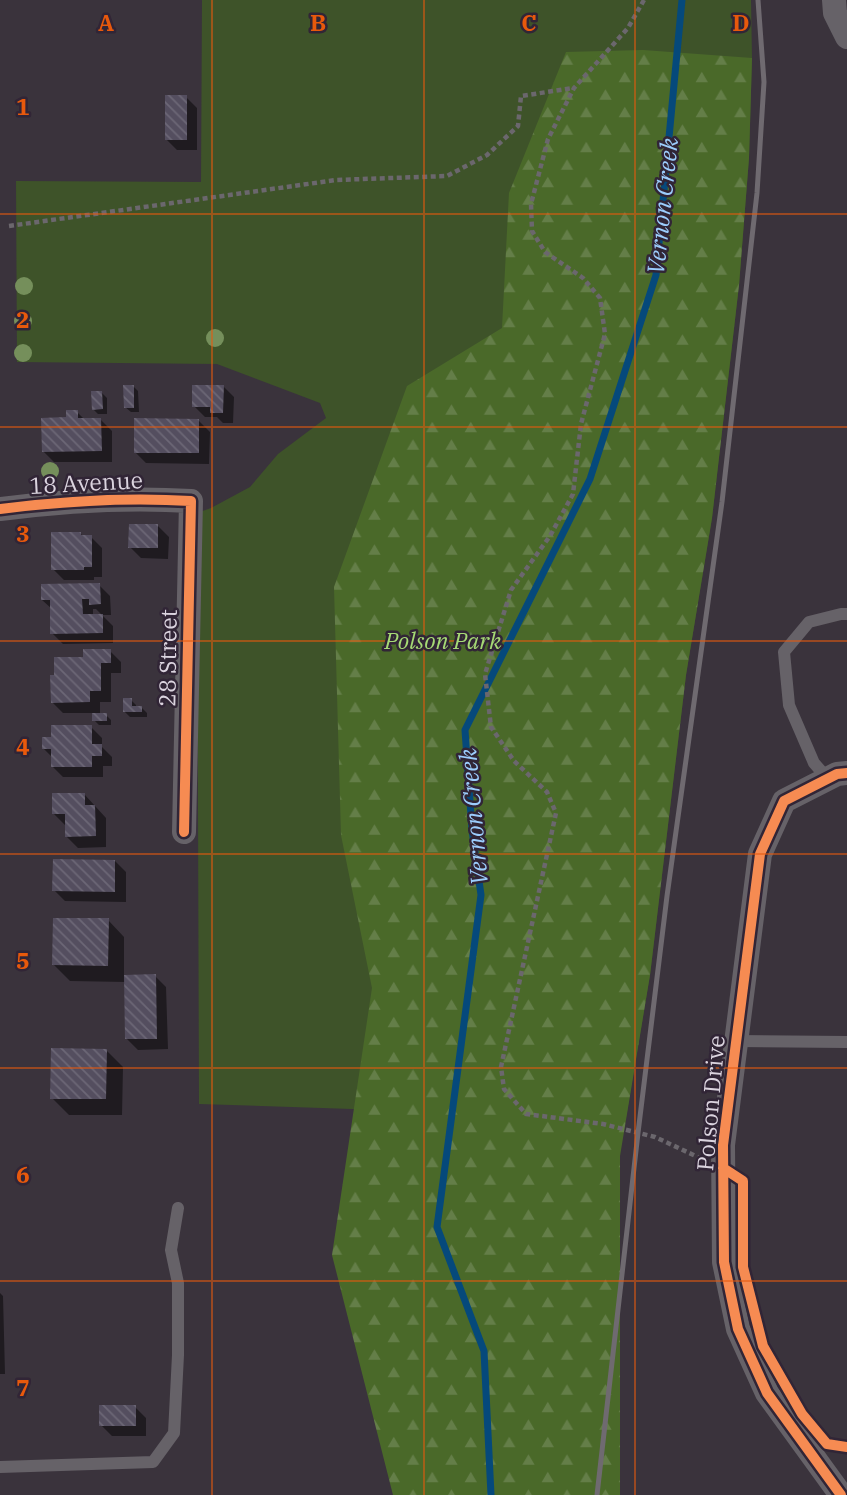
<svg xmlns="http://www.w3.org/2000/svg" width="847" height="1495" font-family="'IBM Plex Serif',serif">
	<defs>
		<pattern id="forest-firs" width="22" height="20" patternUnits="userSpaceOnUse" patternTransform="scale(1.75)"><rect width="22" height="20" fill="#4a6929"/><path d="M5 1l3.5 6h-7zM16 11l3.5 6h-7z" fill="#647e48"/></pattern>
		<pattern id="building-back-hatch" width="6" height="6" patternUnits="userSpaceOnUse" patternTransform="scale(1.75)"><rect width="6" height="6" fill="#544e5f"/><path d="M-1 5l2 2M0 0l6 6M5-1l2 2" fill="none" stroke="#6c6776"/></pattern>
	</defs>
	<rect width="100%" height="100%" fill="#3a333c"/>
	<path fill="#3e5329" d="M202 0H751L752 58 749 158 739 285 712 518 686 675 650 975 626 1118 199 1104 197 513 211 508 250 487 278 454 326 418 320 403 217 364 17 362 16 181 201 182Z"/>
	<path fill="url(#forest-firs)" d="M643 50 752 58 749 158 739 285 712 518 686 675 650 975 620 1156V1495H393L332 1255 372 988 341 835 334 587 407 386 502 328 509 193 566 52Z"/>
	<path fill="#0007" d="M186 97 197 108V150H177L166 139Z
		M133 386 138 391 139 412H131L125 407Z
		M223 386 234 397 233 423H223L217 417H205L194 406Z
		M102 393 107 398V414H98L93 409Z
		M77 412 85 420H101L112 431V462H54L43 451 68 419Z
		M199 421 210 432 209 464 146 463 135 452Z
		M158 526 169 537 168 559 141 558 130 547Z
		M81 534 83 537H91L102 548V577H94V580H64L53 569Z
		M99 585 110 596 111 615H102L96 609H93V615H102L113 626V643L63 644 52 633V609L42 600Z
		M110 651 121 662V673H111V702H100V715H106L111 720V725H99L94 720V713H63L52 702 85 659Z
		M131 700 136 705V708H142L147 713V717H130L124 711Z
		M91 727 102 738V747L112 757V766H103V777H63L52 766V757L43 748 52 738Z
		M85 795 106 818V847L78 848 67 837 65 825 54 814Z
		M115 861 126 872V902L65 901 54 890Z
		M108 920 124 937V976H155L166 987 168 1049 138 1050 127 1039 126 982 70 981 54 965Z
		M106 1050 123 1067 122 1115H69L52 1098Z
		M0 1293 3 1296 5 1374H0Z
		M135 1407 146 1418V1436H112L101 1425Z"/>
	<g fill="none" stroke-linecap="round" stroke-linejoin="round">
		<path stroke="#05497b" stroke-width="7" d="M491 1495 484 1351 437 1227 481 895 472 830 465 730 590 479 656 275 682 0"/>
	</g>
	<path fill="url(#building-back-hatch)" d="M165 95H187V140H165Z
		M123 385H134V408H124Z
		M192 385H224L223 413H210V407H192Z
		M91 391H102L103 409 92 410Z
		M66 410H78V418H101L102 451 42 452 41 418 66 417Z
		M134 418 199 419V453H134Z
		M129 524H158V548H128Z
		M51 532H81V535H92V567H84V570H51Z
		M100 583 101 604 89 605V599H82L83 614H103V633L50 634V600H41V584Z
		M83 649H111V663H101V691H90V702L51 703 50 675H54V657H83Z
		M123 698H132V706H142V712H123Z
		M92 713H107V721H92Z
		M51 725H92V744H102V756H92V767H51V749H42V737H51Z
		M52 793H85V805H95L96 836 65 837V814H52Z
		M53 859 115 860V892L52 891Z
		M53 918H109L108 966 52 965Z
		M156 974 157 1039H125L124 975Z
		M51 1048 107 1049 106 1099H50Z
		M99 1405H136V1426H99Z"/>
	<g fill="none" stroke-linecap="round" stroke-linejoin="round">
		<path stroke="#6b676d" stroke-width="4.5" stroke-dasharray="5 3.5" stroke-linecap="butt" d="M644 0 628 28 574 88 548 139 531 204 532 231 545 252 583 278 600 298 605 334 581 424 573 494 550 536 511 590 485 674 491 727 514 761 547 792 556 813 501 1067 504 1089 526 1114 603 1124 655 1137 700 1158
			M9 226 336 180 447 176 487 155 518 126 521 96 573 88"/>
		<path stroke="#666268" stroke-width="12" d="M828 779 814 763 789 705 784 652 809 622 841 614H847
			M736 1041 847 1042
			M0 1467 153 1462 174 1433 178 1355V1283L171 1250 178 1208"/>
		<path stroke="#666268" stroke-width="24" d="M834 0 835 13 847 37
			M0 509C63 501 128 497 191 501L184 832
			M841 1495 767 1393 738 1329 724 1262 723 1145 760 854 784 801 837 774 847 773"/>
		<path stroke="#6f6a70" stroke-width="5" d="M597 1495 638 1133 667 896 722 502 757 193 764 82 758 0"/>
		<defs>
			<path id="cycleway" d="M0 509C63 501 128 497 191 501L184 832
				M723 1168 743 1181V1267L763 1346 802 1414 827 1444 847 1447
				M841 1495 767 1393 738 1329 724 1262 723 1145 760 854 784 801 837 774 847 773"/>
		</defs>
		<use href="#cycleway" stroke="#312536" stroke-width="15"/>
		<use href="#cycleway" stroke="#f68b52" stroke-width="10"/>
	</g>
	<g fill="#758f5b">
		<circle cx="24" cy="286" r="9"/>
		<circle cx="23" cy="321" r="9"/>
		<circle cx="215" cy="338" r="9"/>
		<circle cx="23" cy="353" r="9"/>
		<circle cx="50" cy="471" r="9"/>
	</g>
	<path fill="none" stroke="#e8590c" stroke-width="2" stroke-opacity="0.55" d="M212 0V1495M424 0V1495M635 0V1495M0 214H847M0 427H847M0 641H847M0 854H847M0 1068H847M0 1281H847"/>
	<g text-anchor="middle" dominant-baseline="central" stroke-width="5" stroke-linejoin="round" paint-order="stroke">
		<g font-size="23" fill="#dbd4df" stroke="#312536">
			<text transform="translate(86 482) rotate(-3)">18 Avenue</text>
			<text transform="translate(167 658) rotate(-89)">28 Street</text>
			<text transform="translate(710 1103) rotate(-85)">Polson Drive</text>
		</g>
		<g font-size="23" font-style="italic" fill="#a6da75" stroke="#312536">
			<text x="443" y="640">Polson Park</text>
		</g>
		<g font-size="24" font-style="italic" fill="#9ccdfd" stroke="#312536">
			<text transform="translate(662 206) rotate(-84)">Vernon Creek</text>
			<text transform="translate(473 817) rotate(-95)">Vernon Creek</text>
		</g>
	</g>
	<g font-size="23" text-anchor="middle" font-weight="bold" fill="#e8590c" stroke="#312536" stroke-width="5" stroke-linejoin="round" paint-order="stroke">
		<text x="106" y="31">A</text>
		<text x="318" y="31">B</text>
		<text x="529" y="31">C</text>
		<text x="741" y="31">D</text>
		<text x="23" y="115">1</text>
		<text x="23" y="328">2</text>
		<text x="23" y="542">3</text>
		<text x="23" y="755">4</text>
		<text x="23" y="969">5</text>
		<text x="23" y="1183">6</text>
		<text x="23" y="1396">7</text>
	</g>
</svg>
